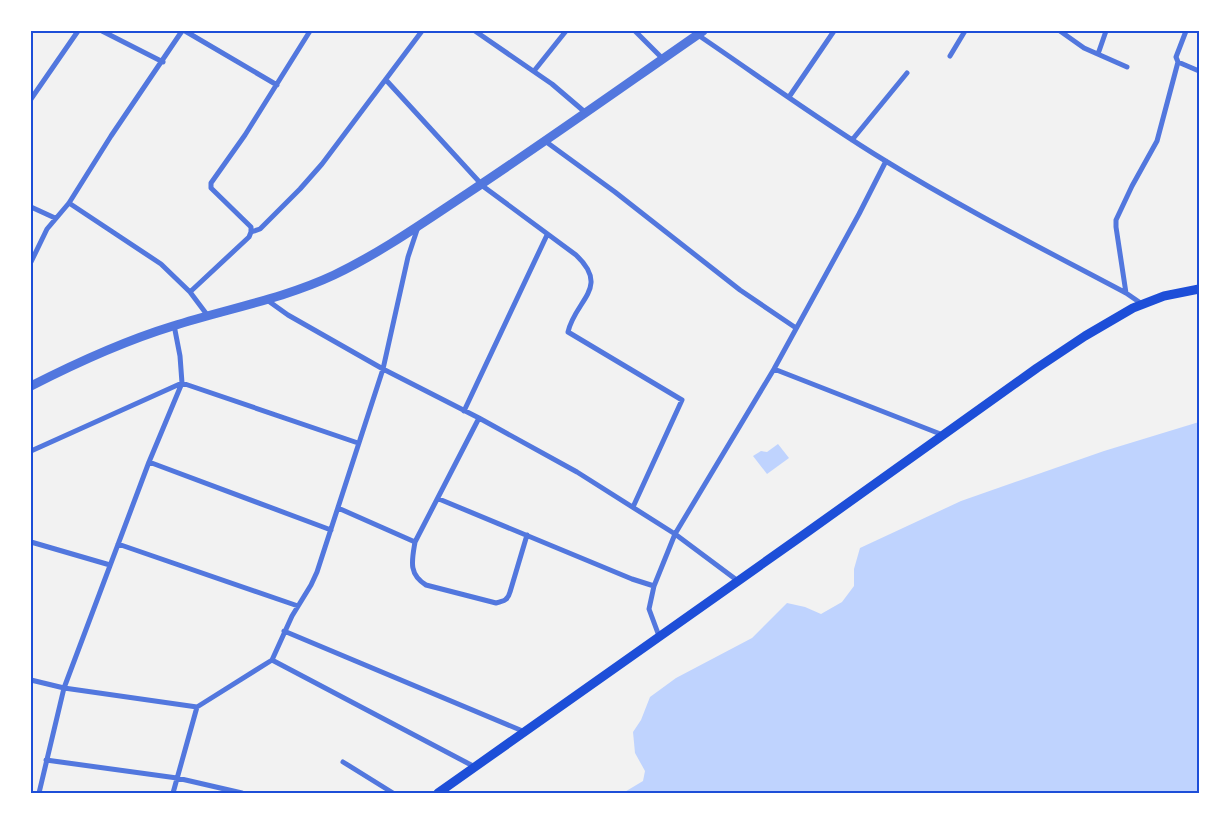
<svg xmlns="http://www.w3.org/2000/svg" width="1230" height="824" font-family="'Space Grotesk',sans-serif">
	<rect width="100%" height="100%" fill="#f2f2f2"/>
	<path fill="#bfd3fe" d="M1199 422V793H623L643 781 645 771 635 753 633 732 641 720 650 697 676 678 752 638 787 603 805 607 821 614 842 602 854 586V569L860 548 961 501 1104 451Z
		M778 444 789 458 767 474 753 456 761 451 767 452Z"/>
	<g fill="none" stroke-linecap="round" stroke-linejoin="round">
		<path stroke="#5277de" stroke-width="5" d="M102 31 163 62
			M185 31 277 85
			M475 31 552 84 586 113
			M635 31 662 58
			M1060 31 1084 48 1127 67
			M698 35C760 77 820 121 884 160 962 208 1045 250 1126 293L1142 304
			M1098 54 1106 31
			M950 56 965 31
			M1178 62 1199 71
			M534 71 566 31
			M386 80 484 187 576 255C611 288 575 300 568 332L682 400 633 507
			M789 97 834 31
			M31 99 78 31
			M852 140 907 73
			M545 141 615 192 740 290 796 328
			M69 203 161 264 190 292 208 316
			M31 207 55 218
			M251 232 260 229 300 189 322 164 422 31
			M31 262 47 229 69 203 111 136 182 31
			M190 292 249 237 251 232V227L211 188V183L245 135 310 31
			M1126 293 1116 227V220L1132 186 1157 141 1178 62 1176 57 1186 31
			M267 300 288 315 383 369 479 418 577 472 675 534 738 581
			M774 369 943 435
			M464 411 547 235
			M479 418 415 542C412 560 408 574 426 585L496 603C504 601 508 600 510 592L527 535
			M31 451 182 383 358 443
			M149 462 331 530
			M439 499 632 579 654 586
			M338 508 415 542
			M31 542 110 565
			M118 544 298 606
			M284 631 525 732
			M659 636 649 609 654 586 675 534 774 369 859 214 886 161
			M272 660 475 767
			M31 680 64 688 197 707 272 660 292 616 311 585 317 572 383 369 408 257 418 227
			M46 760 177 778 242 793
			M343 762 393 793
			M39 793 64 688 149 462 182 383 180 356 174 325
			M173 793 197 707"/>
		<path stroke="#5277de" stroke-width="9" d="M31 386C76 363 124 341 173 326 226 309 283 299 334 275 382 252 424 222 468 193 548 140 625 85 703 31"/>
		<path stroke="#1d4ed8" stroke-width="9" d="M438 793 806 533 1037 368 1085 336 1133 308 1164 296 1199 289"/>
	</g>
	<rect width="1230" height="824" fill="none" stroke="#ffffff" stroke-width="65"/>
	<rect x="32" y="32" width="1166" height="760" fill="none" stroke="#1d4ed8" stroke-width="2"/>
</svg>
